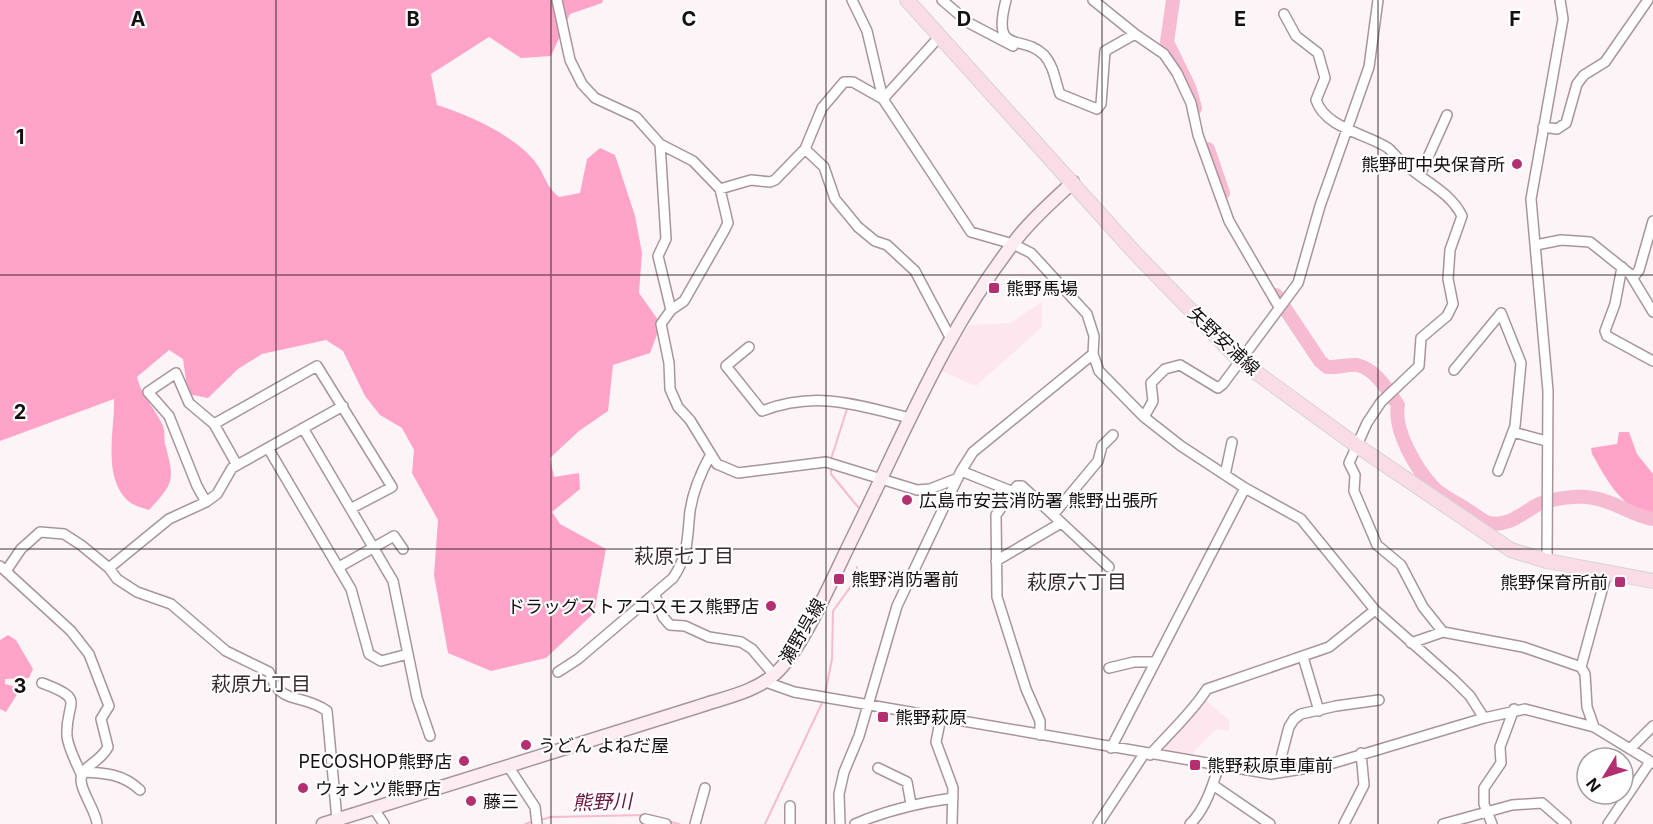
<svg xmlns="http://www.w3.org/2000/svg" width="1653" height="824" font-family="Inter,'Noto Sans JP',sans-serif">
	<rect width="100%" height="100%" fill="#fcf4f7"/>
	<path fill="#fee6ee" d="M1042 302V327L976 386 941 371 969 325 1011 323Z
		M1203 698 1229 720V731L1216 729 1194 751 1193 758 1161 752 1160 747Z"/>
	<path fill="#ffa4c8" d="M0 0H603L602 3 570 14 551 56 521 58 489 37 431 74 437 105C469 115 516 136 536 163 547 178 544 184 559 197L580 193 587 159 600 148 615 155 635 216 642 253 639 293 661 324 650 353 613 365 608 411 579 431 550 458 554 477 579 473 580 489 552 512 560 524 606 549 594 613 546 658 491 671 448 653 434 575 438 520 412 473 414 450 402 428 380 415 365 396 343 351 326 340 262 354 238 369 208 398 188 394 183 359 169 350 137 377C141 396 155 408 163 426 165 432 164 439 165 444 175 480 174 483 149 510 142 508 132 505 127 500 102 475 115 430 114 399L0 441Z
		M1619 432H1629L1637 454 1653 474V515C1622 511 1606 478 1592 454L1591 448 1617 444Z
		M8 635 16 640 33 669 29 678 5 679V684L21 688 6 712 0 709V640Z"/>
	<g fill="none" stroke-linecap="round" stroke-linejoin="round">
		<path stroke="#f6bad1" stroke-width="2" d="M831 459 847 409
			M831 467V474L858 507
			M825 694 832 659 833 611 854 582 857 567
			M540 820 551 817 647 815
			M667 821 679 824
			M525 824 534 821
			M765 824 822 703"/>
		<path stroke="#f6bad1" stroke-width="14" d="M1173 0 1167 42 1189 87 1195 108
			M1208 149 1223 193
			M1276 295 1320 361 1327 367C1337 368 1347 364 1357 365 1376 369 1388 391 1398 405 1393 430 1416 468 1432 486 1441 496 1455 502 1466 509 1473 513 1482 521 1489 523 1510 527 1523 512 1539 504 1554 498 1578 495 1593 498 1615 501 1632 516 1653 519"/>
		<defs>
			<path id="minor" d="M557 0 570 60 582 84 595 98 636 117 660 144 693 161 720 189 728 223 724 231 684 301 671 310 661 324 669 363 670 389 678 407 690 420 717 464 738 473 826 462 917 490 930 489 958 478
				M852 0 867 31 883 99 971 232 1013 244 1031 253 1087 314 1094 336 1093 354 1099 371 1144 417 1181 446 1245 488 1301 519 1375 610 1454 680 1470 696 1484 718
				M942 0 969 23 1013 46
				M1006 0C991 57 1022 33 1044 55 1054 66 1055 81 1060 94L1097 109 1101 104 1105 51 1135 34
				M1093 0 1135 34 1164 54 1177 73 1191 103 1198 135 1229 221 1279 307
				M1284 14 1296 36 1318 53 1325 78 1316 100C1325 128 1367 134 1388 148 1393 152 1396 157 1401 161 1421 180 1450 191 1462 216L1450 250 1448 279 1453 304 1447 316 1421 338 1419 366 1381 402 1367 423 1349 463 1355 475 1354 491 1377 545 1401 565 1423 607 1443 632
				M883 99 940 36
				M1543 127 1557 129 1566 123 1577 84 1584 75 1605 62 1648 0
				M660 144 666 239 658 256 671 310
				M805 149 824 167 835 199 858 227 875 241 887 245 915 271 951 339
				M1420 175 1447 115
				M720 189 751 180 770 182 775 180 805 149 822 108 844 82H853L883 99
				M1536 245 1561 240 1590 242 1630 274 1653 312
				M1622 267 1615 304 1605 331 1607 336 1653 361
				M1633 278 1639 270 1653 221
				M749 347 726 366 762 411C817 390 857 405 910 418
				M1454 370 1501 313 1521 363 1515 426 1498 471
				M1144 417 1153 401 1151 383 1165 369 1180 365 1218 388 1223 384 1298 283 1320 206 1369 67 1378 0
				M214 424 317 366 392 487 352 508
				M303 428 393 581 417 698 430 736
				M1513 432 1546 441
				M268 448 351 589 369 654 381 661 408 654
				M961 471 1011 491
				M1225 475 1232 442
				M206 502 197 486 169 416 148 392 176 373 189 403 214 424 237 465
				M1053 515 1098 461 1102 446 1113 435
				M996 561 1061 523
				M1547 561 1548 391 1531 199 1563 19 1560 0
				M0 566 71 631 89 654 109 706 101 719 108 747C102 759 93 761 84 771 73 783 96 808 97 824
				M339 567 394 536 403 549
				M109 568 169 519 206 502 217 494 232 468 343 406
				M6 571 21 549 40 532 64 534 81 545 109 568 117 579 137 592 171 604 226 651 269 672C281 707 300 692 327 711L337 820
				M655 595 663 617 670 625 685 626 709 637 741 642 752 649 774 675
				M1411 643 1443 632 1523 647 1581 667 1585 674 1587 707 1594 727
				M1303 657 1319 711
				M1581 667 1607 572
				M1109 668 1134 662H1155
				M558 672 578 659 673 578C689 554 687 538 690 511 693 491 701 472 711 454
				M766 682 794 692 1271 774 1327 765 1484 718 1525 709 1594 727 1653 763
				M42 683C88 700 65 701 67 736 68 748 77 764 82 776
				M941 717 936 742 953 788 952 824
				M1040 735V721L1026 689 997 597 996 515 1017 486H1022L1109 567
				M1111 748 1245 488
				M1631 748 1653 726
				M1150 755C1169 733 1191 714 1207 689L1329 647 1375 610
				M508 766 535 807 537 824
				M878 768 907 782 911 804
				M83 772C106 773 123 774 140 790
				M1277 773 1289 727 1294 719 1301 714 1336 706 1379 700
				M1213 785 1270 824
				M374 809 384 824
				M645 819 666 824
				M695 824 705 788
				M790 824V806
				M840 824 839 794 844 772 859 736 897 606 961 471 973 452 1093 354
				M855 824C887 810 918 803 953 798
				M1098 824 1144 754
				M1190 824C1205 810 1213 785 1219 765
				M1344 824 1364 785 1361 753
				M1443 824 1512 805 1542 803 1566 824
				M1492 824 1484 804V788L1501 763 1500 747 1514 709
				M1608 824 1650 762"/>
			<path id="secondary" d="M323 824 697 707C723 698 756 692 776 673 804 647 834 575 852 539 903 436 947 326 1019 236 1035 216 1055 199 1073 182"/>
			<path id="primary" d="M907 0 1136 254 1239 360 1356 445 1511 550 1547 561 1653 581"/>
		</defs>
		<use href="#minor" stroke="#a8959b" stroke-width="12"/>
		<use href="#secondary" stroke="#a8959b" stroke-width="15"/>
		<use href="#primary" stroke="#d5d4d4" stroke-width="16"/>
		<use href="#minor" stroke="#fff" stroke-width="9"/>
		<use href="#secondary" stroke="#fcedf3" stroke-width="12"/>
		<use href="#primary" stroke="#f9dce6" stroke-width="14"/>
	</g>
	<path fill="none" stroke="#171012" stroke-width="1.5" stroke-opacity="0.55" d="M276 0V824M551 0V824M826 0V824M1102 0V824M1378 0V824M0 275H1653M0 549H1653"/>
	<g fill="#b42e72" stroke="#fff" stroke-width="2">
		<circle cx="1517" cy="164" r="6"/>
		<rect x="988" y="282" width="12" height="12" rx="3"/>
		<circle cx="907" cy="500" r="6"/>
		<rect x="833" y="573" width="12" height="12" rx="3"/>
		<rect x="1614" y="576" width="12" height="12" rx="3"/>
		<circle cx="771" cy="606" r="6"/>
		<rect x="877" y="711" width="12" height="12" rx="3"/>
		<circle cx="526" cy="745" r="6"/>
		<circle cx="464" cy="761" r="6"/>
		<rect x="1189" y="759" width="12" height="12" rx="3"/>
		<circle cx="303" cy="788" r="6"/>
		<circle cx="471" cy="801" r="6"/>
	</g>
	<g text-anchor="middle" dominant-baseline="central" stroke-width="4.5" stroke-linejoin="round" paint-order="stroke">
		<g font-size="18" fill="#171012" stroke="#fff" text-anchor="start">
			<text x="1505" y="164" text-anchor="end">熊野町中央保育所</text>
			<text x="1006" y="288">熊野馬場</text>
			<text x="919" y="500">広島市安芸消防署 熊野出張所</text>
			<text x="851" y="579">熊野消防署前</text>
			<text x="1608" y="582" text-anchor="end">熊野保育所前</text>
			<text x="759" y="606" text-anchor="end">ドラッグストアコスモス熊野店</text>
			<text x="895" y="717">熊野萩原</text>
			<text x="538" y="745">うどん よねだ屋</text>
			<text x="452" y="761" text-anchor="end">PECOSHOP熊野店</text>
			<text x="1207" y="765">熊野萩原車庫前</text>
			<text x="315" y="788">ウォンツ熊野店</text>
			<text x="483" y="801">藤三</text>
		</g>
		<g font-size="18" fill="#171012" stroke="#fff">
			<text transform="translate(1224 341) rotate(43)">矢野安浦線</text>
			<text transform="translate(802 631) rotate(-60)">瀬野呉線</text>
		</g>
		<g font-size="20" fill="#39292f" stroke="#fff">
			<text x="684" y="556">萩原七丁目</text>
			<text x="1077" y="582">萩原六丁目</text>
			<text x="261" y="684">萩原九丁目</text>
		</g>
		<g font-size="20" font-style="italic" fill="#691741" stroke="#fff">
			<text transform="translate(602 802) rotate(-2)">熊野川</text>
		</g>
	</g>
	<g font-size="20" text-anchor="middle" font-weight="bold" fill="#171012" stroke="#fff" stroke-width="4.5" stroke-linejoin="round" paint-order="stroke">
		<text x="138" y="26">A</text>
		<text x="413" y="26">B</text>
		<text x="689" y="26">C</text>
		<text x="964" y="26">D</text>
		<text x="1240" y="26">E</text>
		<text x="1515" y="26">F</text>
		<text x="20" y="144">1</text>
		<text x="20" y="419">2</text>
		<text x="20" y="693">3</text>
	</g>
	<g transform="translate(1605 776) rotate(232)"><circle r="28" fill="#ffffff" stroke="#a29fa0" stroke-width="1.5"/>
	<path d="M0-4.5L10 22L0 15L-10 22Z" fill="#b42e72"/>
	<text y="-9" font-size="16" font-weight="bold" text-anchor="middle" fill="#171012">N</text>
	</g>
</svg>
